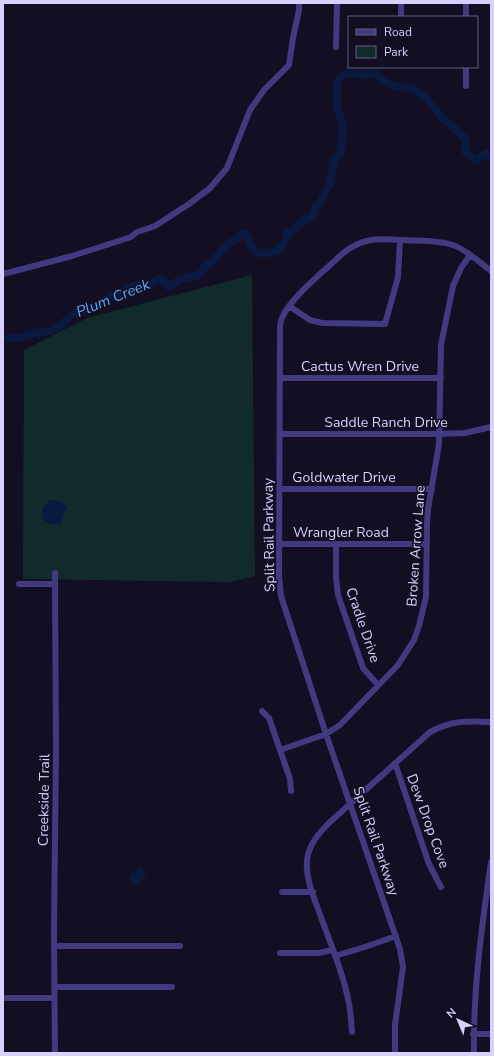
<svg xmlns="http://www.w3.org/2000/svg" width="494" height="1056" font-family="'Nunito Sans',sans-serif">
	<rect width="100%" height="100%" fill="#130e22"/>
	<path fill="#112b2c" d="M252 275 255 576 231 582 23 579 24 350 87 318Z"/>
	<path fill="#0a193f" d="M51 500H55L59 502 60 500 65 505 67 509 65 510 61 524C48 525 39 522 43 507Z
		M140 867 146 872C145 878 140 883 134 885L130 882 129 876 134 871Z"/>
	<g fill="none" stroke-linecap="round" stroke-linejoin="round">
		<path stroke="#0a193f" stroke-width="8" d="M3 339 22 337 34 333 51 331 61 325 74 313 91 309 106 300 136 285 153 283 158 279 165 282 169 287 180 279 199 275 203 270 204 266 211 263 227 245 245 233C249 237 249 240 251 245 256 258 269 253 279 250L288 236 287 232 295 229 302 221 310 218 314 215 316 206 320 203 329 185 333 171V161L340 154 343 132 340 114 337 109V85L339 80 343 75 348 73 368 75 375 73 383 81 398 87 411 88 425 97 441 116 466 139V153L476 160 486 153 491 157"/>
		<path stroke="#423a80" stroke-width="6" d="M466 3V17
			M401 17V3
			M336 47 337 3
			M466 67V86
			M3 274 72 256 131 237 137 232 155 226 189 204 210 188 227 168 250 110 264 90 289 65 293 38 299 10V3
			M289 306 310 320 322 323 385 324 398 277 400 240
			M280 378H441
			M280 434H440L465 433 491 427
			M280 489H432
			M280 544H427
			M336 545V578L338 595 363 668 378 685
			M19 584H55L56 749 54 932 55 1053
			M55 584V573
			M262 711 269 718 290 779 291 791
			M280 750 326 734 340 725 398 665 414 640 419 626 426 597 427 525 428 509 439 444 441 345 453 286 461 268 470 255
			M395 763 429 864 441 887
			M282 892H313
			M55 946H180
			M280 953H319L332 950
			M335 956 368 946 396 936
			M54 987H172
			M3 998H54
			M352 1032C351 1023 351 1013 349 1004 344 976 332 947 322 920 316 902 305 880 307 860 309 844 319 833 330 822L430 732C453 720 466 721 491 722
			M473 1034H491
			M395 1053V1025L403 967 400 949 326 734 281 596 279 576 280 330C280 326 280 322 282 318 290 298 325 270 341 255 350 247 359 242 371 240 381 238 393 240 404 240 420 241 438 240 453 245 467 250 479 262 491 271
			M474 1053C473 988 482 925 491 862"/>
	</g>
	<g text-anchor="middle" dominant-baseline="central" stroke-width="3" stroke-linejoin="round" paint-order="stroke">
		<g font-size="14" fill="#d9d0fe" stroke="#130e22">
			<text x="360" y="366">Cactus Wren Drive</text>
			<text x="386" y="422">Saddle Ranch Drive</text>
			<text x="344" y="477">Goldwater Drive</text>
			<text x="341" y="532">Wrangler Road</text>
			<text transform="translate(269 535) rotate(-91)">Split Rail Parkway</text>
			<text transform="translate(416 546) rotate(-86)">Broken Arrow Lane</text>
			<text transform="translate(363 625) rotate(71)">Cradle Drive</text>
			<text transform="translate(44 800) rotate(-89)">Creekside Trail</text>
			<text transform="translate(428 821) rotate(70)">Dew Drop Cove</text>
			<text transform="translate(376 841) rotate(71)">Split Rail Parkway</text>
		</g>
		<g font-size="15" font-style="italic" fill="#60a7fc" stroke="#130e22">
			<text transform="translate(113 298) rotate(-22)">Plum Creek</text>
		</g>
	</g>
	<rect width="494" height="1056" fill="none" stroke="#d9d0fe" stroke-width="8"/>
	<rect x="348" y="16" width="130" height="52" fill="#130e22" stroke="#625c7a"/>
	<rect x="356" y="29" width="20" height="6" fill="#423a80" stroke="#625c7a"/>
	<text x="384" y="36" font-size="12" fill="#d9d0fe">Road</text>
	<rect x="356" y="46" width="20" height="12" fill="#112b2c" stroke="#625c7a"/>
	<text x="384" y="56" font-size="12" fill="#d9d0fe">Park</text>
	<g transform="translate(458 1020) rotate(316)" stroke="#130e22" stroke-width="3" paint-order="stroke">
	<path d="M0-3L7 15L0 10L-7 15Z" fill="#d9d0fe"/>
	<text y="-6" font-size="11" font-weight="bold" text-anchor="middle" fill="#d9d0fe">N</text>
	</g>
</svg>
